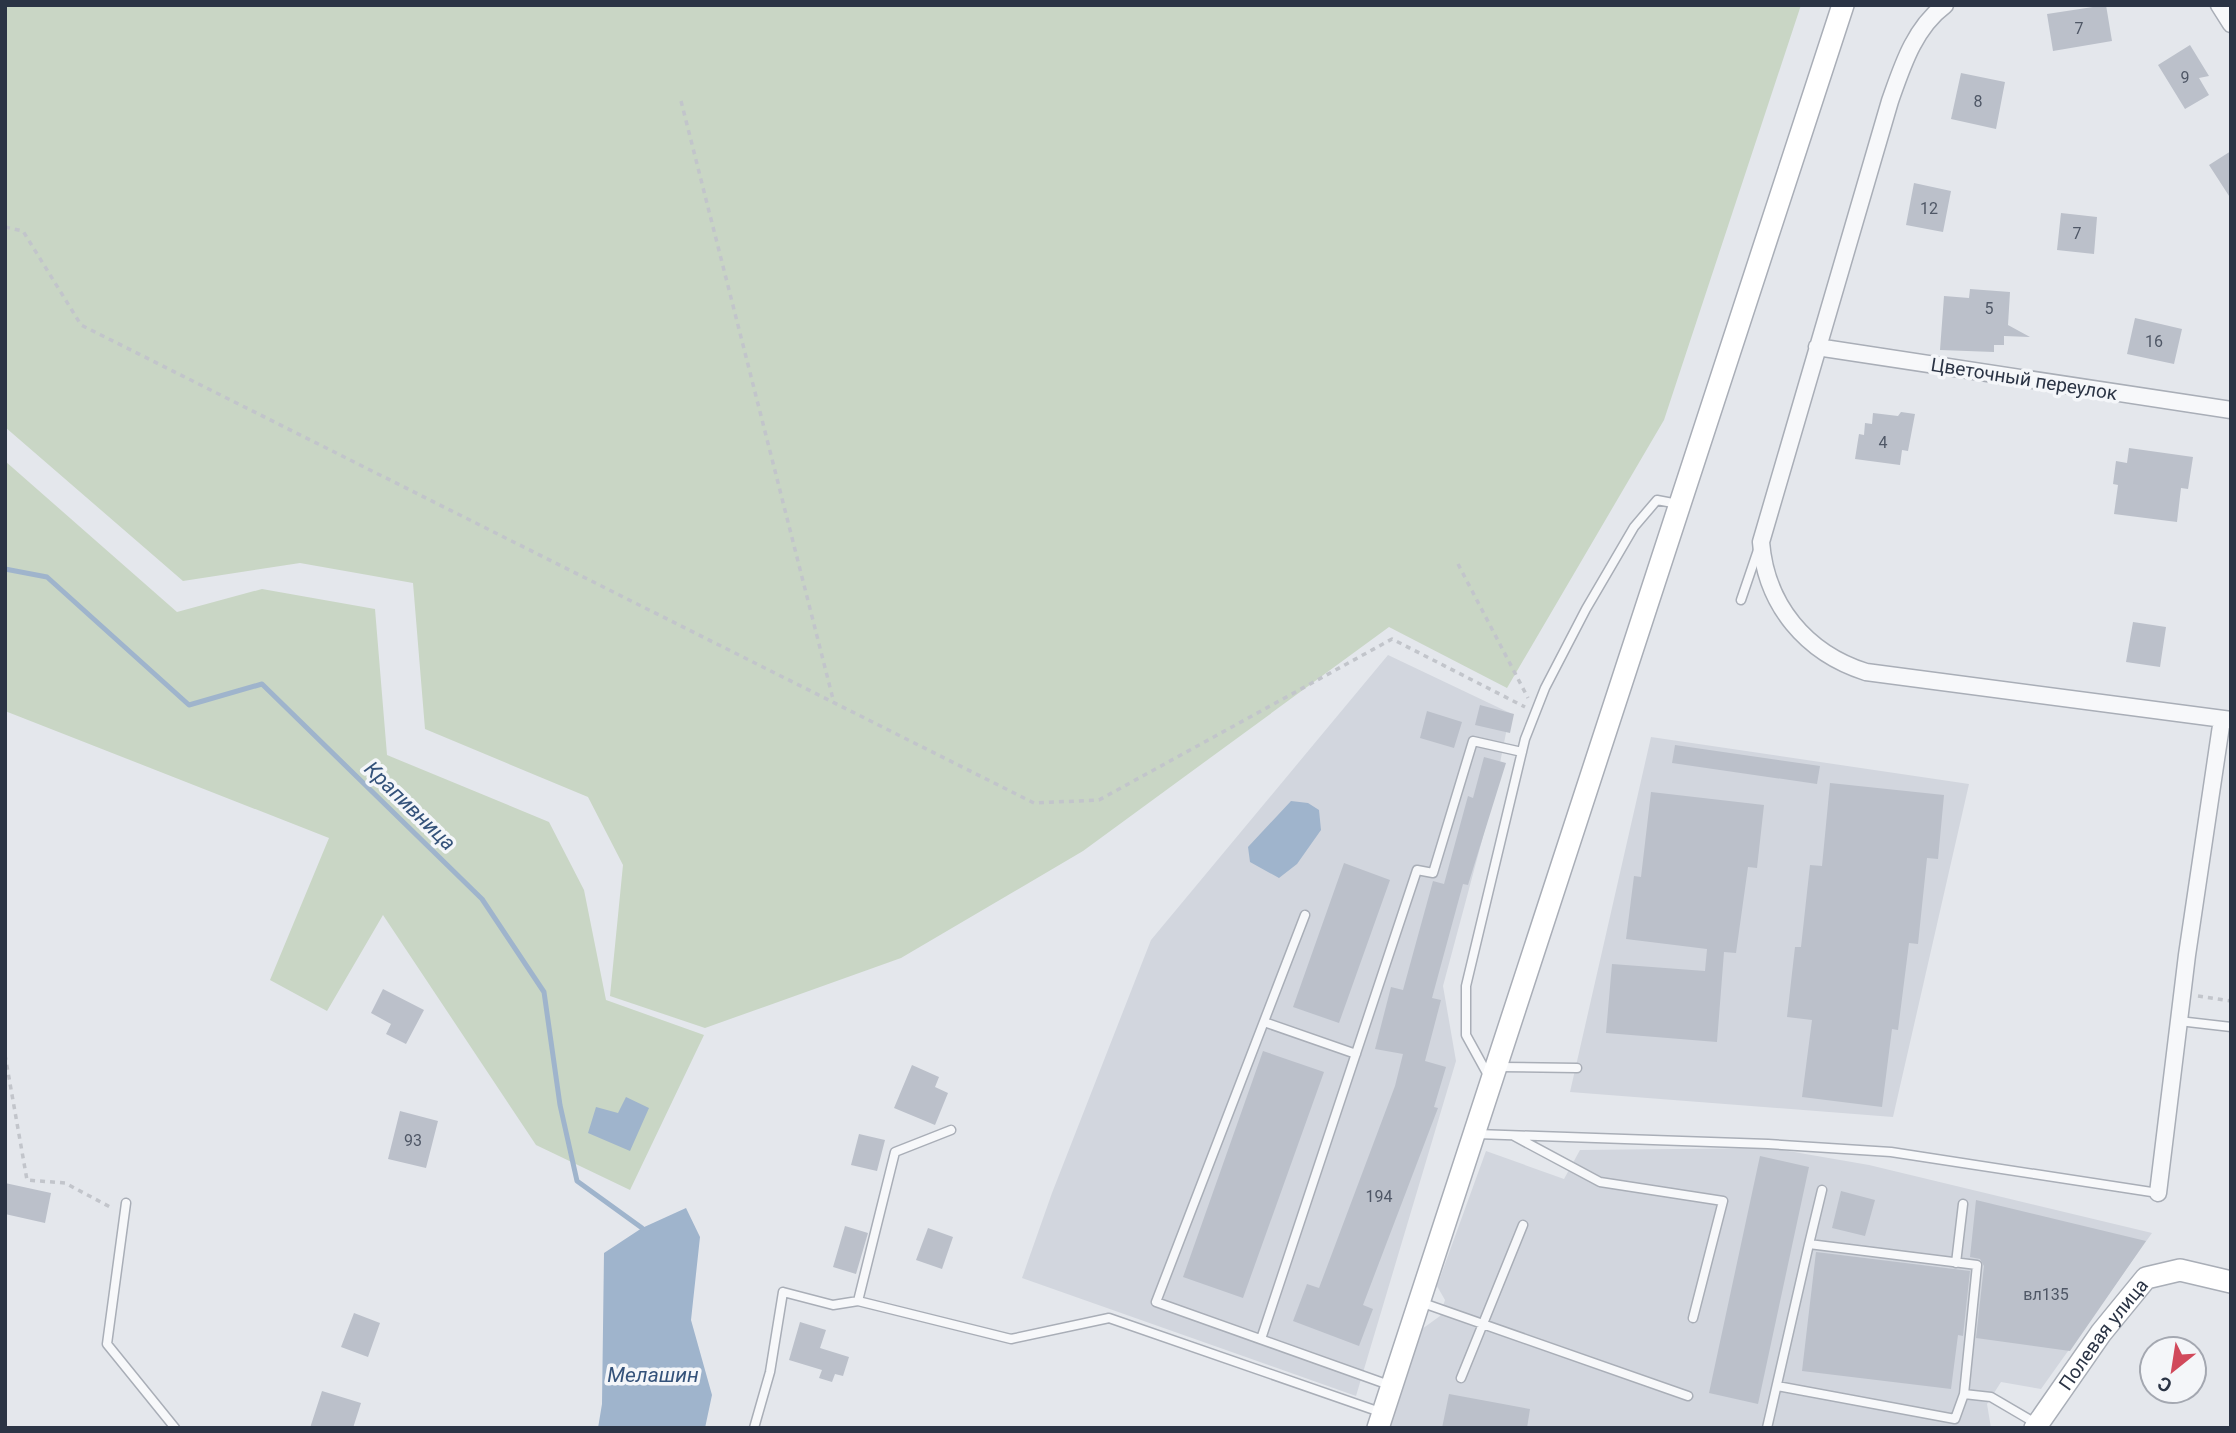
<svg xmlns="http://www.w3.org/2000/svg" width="2236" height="1433" font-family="Roboto,sans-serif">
	<rect width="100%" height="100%" fill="#e4e7ec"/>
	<path fill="#d2d6de" d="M1388 655 1510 713 1492 803 1443 986 1456 1061 1356 1396 1022 1278 1052 1193 1151 940Z
		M1651 737 1969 784 1893 1117 1570 1092Z
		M1771 1148 1869 1165 2152 1233 2041 1389 2001 1382 1987 1404 1991 1428H1387L1422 1329 1440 1316 1445 1300 1437 1286 1486 1151 1564 1179 1580 1150Z"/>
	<path fill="#c9d6c5" d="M5 5H1801L1664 420 1507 688 1389 627 1083 851 901 958 705 1028 610 996 623 865 588 797 425 729 413 583 300 563 183 581 5 427Z
		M5 461 177 612 262 589 375 609 387 755 549 822 584 890 606 1000 704 1035 630 1190 536 1145 383 915 327 1011 270 980 329 838 5 711Z"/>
	<path fill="#9fb4cc" d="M1291 801 1308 803 1319 810 1321 830 1297 864 1279 878 1250 862 1248 847Z
		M626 1097 649 1108 630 1151 588 1133 596 1107 618 1113Z
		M686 1208 700 1237 691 1320 712 1395 705 1428H598L602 1404 604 1253 642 1228Z"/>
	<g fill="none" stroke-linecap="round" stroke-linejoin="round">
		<path stroke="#9fb4cc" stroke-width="5" d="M5 569 47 577 189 705 262 684 482 899 544 992 560 1105 577 1181 642 1228"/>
	</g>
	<path fill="#bbc0ca" d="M2106 5 2112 41 2053 51 2047 14Z
		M2190 45 2209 76 2199 78 2209 95 2185 109 2158 65Z
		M1961 73 2005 82 1996 129 1951 119Z
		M2231 151V199L2209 165Z
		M1914 183 1951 191 1943 232 1906 225Z
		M2061 213 2097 217 2094 254 2057 250Z
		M1970 289 2010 292 2008 325 2030 337 2004 336V345H1994V352L1940 350 1944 296 1969 298Z
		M2135 318 2182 329 2174 364 2127 354Z
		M1901 412 1915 414 1908 451 1902 450 1900 465 1855 459 1859 434 1864 435 1865 423 1872 424 1873 413 1898 416Z
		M2129 448 2193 457 2188 489 2181 488 2177 522 2114 514 2118 485 2113 484 2116 461 2127 463Z
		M2133 622 2166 627 2160 667 2126 662Z
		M1480 705 1514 714 1510 733 1475 725Z
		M1427 711 1462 722 1454 748 1420 738Z
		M1675 745 1820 766 1817 784 1672 763Z
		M1484 757 1506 763 1468 885 1463 884 1432 998 1441 1000 1425 1061 1446 1067 1434 1107 1438 1108 1363 1305 1373 1309 1359 1346 1293 1321 1307 1284 1319 1288 1395 1086 1403 1054 1375 1049 1391 987 1403 990 1433 881 1444 884 1468 796 1473 798Z
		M1830 783 1944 795 1938 859 1927 858 1918 944 1909 943 1898 1030 1892 1029 1882 1107 1802 1097 1812 1020 1787 1017 1795 947H1801L1810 865 1822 866Z
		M1651 792 1764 805 1757 868 1748 867 1736 953 1724 952 1717 1042 1606 1033 1612 964 1705 971 1707 949 1626 939 1634 876 1641 877Z
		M1344 863 1390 880 1339 1023 1293 1007Z
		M383 989 424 1010 406 1044 386 1034 391 1024 371 1013Z
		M1263 1051 1324 1072 1243 1298 1183 1277Z
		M912 1065 939 1077 935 1087 948 1093 935 1125 894 1108Z
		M400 1111 438 1121 426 1168 388 1159Z
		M859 1134 885 1140 877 1171 851 1165Z
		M1760 1156 1809 1167 1758 1404 1709 1393Z
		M5 1183 51 1193 45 1223 5 1214Z
		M1841 1191 1875 1200 1865 1236 1832 1228Z
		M1976 1200 2146 1241 2070 1351 1976 1338 1984 1266 1980 1259 1970 1257Z
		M845 1226 868 1233 856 1274 833 1267Z
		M928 1228 953 1237 942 1269 916 1260Z
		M1816 1252 1970 1271 1963 1336 1958 1335 1951 1389 1802 1371Z
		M354 1313 380 1323 368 1357 341 1347Z
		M800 1322 826 1330 820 1348 849 1357 843 1376 835 1374 832 1382 819 1378 822 1370 789 1360Z
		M322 1391 361 1403 353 1428H310Z
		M1449 1394 1530 1409 1527 1428H1442Z"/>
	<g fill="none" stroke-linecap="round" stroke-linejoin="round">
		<defs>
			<path id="lane" d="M1741 600 1758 550
				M1305 915 1156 1302 1389 1385
				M2179 1021 2231 1027
				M1264 1022 1356 1054
				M1499 1067 1577 1068
				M1488 1075 1466 1035V986L1525 739 1545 688 1586 609 1634 527 1657 500 1678 504
				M951 1130 895 1152 858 1301 1011 1339 1109 1318 1380 1412
				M1477 1134 1768 1144 1891 1152 2158 1193
				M1514 1136 1600 1182 1723 1201 1693 1318
				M1822 1190 1809 1244 1977 1265 1964 1394 1991 1397 2037 1424
				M126 1203 107 1344 175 1428
				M1956 1263 1963 1204
				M1420 1302 1688 1396
				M1261 1339 1417 870 1433 873 1473 741 1522 752
				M1461 1378 1523 1225
				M1777 1386 1955 1419 1964 1394
				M754 1428 770 1372 783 1292 833 1305 858 1301
				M1767 1428 1809 1244"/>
			<path id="street" d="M1945 5C1914 28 1902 67 1890 101L1761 542C1766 605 1806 653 1866 672L2231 720
				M2219 5 2231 24
				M1817 347 2231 410
				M2158 1193 2187 955 2222 719"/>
			<g id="secondary">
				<path d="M1378 1428 1843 5"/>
				<path id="s1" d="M2035 1428 2101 1333 2146 1278 2180 1270 2231 1282"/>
			</g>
		</defs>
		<use href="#lane" stroke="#a9aeb7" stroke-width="11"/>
		<use href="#street" stroke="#a9aeb7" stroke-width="19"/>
		<use href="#secondary" stroke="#a9aeb7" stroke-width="24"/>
		<path stroke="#c2c5cb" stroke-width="3.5" stroke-dasharray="5 5" stroke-linecap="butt" d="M681 101 834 703
			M5 227 23 231 81 325 1034 803 1099 800 1392 639 1525 707
			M1458 564 1528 698
			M2198 996 2231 1001
			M5 1055 27 1180 65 1183 112 1208"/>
		<use href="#lane" stroke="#f7f8fa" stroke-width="8"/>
		<use href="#street" stroke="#f7f8fa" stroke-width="16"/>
		<use href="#secondary" stroke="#fff" stroke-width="21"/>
	</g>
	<g text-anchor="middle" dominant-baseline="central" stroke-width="7" stroke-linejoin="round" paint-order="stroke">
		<g font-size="16" fill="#4f5766">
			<text x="2079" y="28">7</text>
			<text x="2185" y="77">9</text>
			<text x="1978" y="101">8</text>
			<text x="1929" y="208">12</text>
			<text x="2077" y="233">7</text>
			<text x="1989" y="308">5</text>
			<text x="2154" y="341">16</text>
			<text x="1883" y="442">4</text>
			<text x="413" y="1140">93</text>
			<text x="1379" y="1196">194</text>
			<text x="2046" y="1294">вл135</text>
		</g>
		<g font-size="19" fill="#2b3445" stroke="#f4f6f9">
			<text transform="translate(2024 379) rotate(9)">Цветочный переулок</text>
			<text stroke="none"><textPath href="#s1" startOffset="116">Полевая улица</textPath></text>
		</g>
		<g font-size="21" font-style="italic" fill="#34527a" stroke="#f4f6f9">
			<text transform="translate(410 806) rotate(44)">Крапивница</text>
			<text x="653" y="1375">Мелашин</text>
		</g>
	</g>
	<rect width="2236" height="1433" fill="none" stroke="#2b3445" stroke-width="14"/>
	<g transform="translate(2173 1370) rotate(210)"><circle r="33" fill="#f4f6f9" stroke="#a4a8b1" stroke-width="2"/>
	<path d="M0-5L12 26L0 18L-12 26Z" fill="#d1495b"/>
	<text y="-10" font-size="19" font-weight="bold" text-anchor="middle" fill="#2b3445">С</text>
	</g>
</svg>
